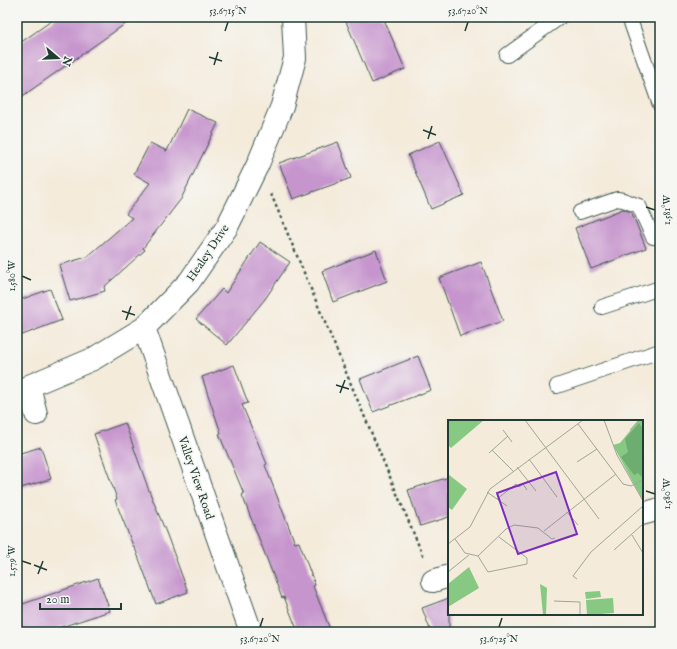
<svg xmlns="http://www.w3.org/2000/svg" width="677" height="649" font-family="'IM FELL English',serif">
	<rect width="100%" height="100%" fill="#f6f6f2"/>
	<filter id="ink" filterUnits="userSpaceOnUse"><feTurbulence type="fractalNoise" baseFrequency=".025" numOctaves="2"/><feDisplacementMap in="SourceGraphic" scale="8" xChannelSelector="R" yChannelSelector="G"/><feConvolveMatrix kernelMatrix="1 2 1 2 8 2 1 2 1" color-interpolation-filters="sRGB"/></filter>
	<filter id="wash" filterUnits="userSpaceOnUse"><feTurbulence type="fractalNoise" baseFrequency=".012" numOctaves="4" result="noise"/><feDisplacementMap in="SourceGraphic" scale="16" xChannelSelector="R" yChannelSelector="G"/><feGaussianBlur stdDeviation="0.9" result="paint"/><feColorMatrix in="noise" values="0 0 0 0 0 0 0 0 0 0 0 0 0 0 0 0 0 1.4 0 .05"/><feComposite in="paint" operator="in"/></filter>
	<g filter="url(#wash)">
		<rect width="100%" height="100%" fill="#f4ebdb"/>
		<g id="blocks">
			<path fill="#c695cd" d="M57 17H135L17 100V45Z
				M344 17H383L405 69 372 83Z
				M187 109 218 123 181 199 143 248 145 250 104 287 105 291 70 301 59 265 87 257 132 218 126 214 150 183 134 174 150 143 167 151Z
				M440 141 464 195 431 209 408 155Z
				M338 142 351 178 293 199 279 163Z
				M623 209 632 213 646 248 591 269 575 228Z
				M260 242 290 262 265 299 227 345 196 319 222 289 226 293Z
				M376 250 387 281 333 302 322 271Z
				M481 262 503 321 460 336 439 278Z
				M50 289 62 320 17 337V301Z
				M418 356 431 390 373 412 360 379Z
				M234 365 248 403 242 405 267 464 265 465 295 543 299 542 315 585 313 586 331 632H298L284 597 282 598 242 495 244 494 219 434 221 433 202 377Z
				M125 423 148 488 167 535 188 592 156 604 135 548H134L115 500 117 499 94 434Z
				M41 447 51 479 17 489V454Z
				M449 477V517L420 526 408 490Z
				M98 578 110 611 46 632H17V606Z
				M449 598V632H431L422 608Z"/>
		</g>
	</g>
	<g filter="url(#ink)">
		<use href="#blocks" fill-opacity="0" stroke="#3f574d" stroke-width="1"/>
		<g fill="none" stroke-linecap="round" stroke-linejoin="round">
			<defs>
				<path id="lane" d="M629 17 660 105
					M507 55 560 17
					M580 212 617 199 623 200 639 206 653 237 660 235
					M602 307 660 288
					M557 386 660 351"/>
				<path id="street" d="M144 328 251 632
					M36 414 29 386 93 359 144 328 189 282 227 227 258 164 282 106 295 58 293 17
					M642 514 660 509
					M433 581 449 576"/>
			</defs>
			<use href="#lane" stroke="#3f574d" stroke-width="16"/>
			<use href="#street" stroke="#3f574d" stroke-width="24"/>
			<path stroke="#3f574d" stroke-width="2.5" stroke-dasharray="3 3" stroke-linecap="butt" d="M271 194 424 558"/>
			<use href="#lane" stroke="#fff" stroke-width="14"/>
			<use href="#street" stroke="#fff" stroke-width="22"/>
		</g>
	</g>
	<path fill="none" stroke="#1f3d34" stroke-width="1.5" d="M225 31 228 22M465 31 468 22M209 57 222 61M214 65 218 52M423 130 436 135M428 139 432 126M646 207 655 210M22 276 31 280M122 311 135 315M126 320 131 306M336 385 349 389M340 393 345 380M646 491 655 494M22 561 31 564M34 565 47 570M38 574 43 561M260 627 263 618M499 627 502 618"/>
	<g text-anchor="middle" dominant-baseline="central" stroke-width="3.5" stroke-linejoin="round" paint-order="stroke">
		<g font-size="12" fill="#1f3d34" stroke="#f6f6f2">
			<text transform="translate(208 253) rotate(-56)">Healey Drive</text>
			<text transform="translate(196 478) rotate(71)">Valley View Road</text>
		</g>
	</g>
	<g transform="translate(448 420)">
		<rect width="195" height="195" fill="#f4ebdb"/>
		<path d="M0 0H36L3 28 0 25ZM191 0H195V81L165 25 172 23ZM0 54 19 69 4 90 0 87ZM21 147 31 168 0 187V164ZM92 164 99 168 98 195H95ZM152 171 153 177 138 179 137 172ZM165 178 166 193 139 195 138 180Z" fill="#87c982"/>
		<path d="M191 3 195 9V58L190 53 186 55 173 37 180 32 177 19Z" fill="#6dad70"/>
		<path fill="none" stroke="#9fa598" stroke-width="1" d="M77 0 151 99M156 0 169 35 195 81M130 4 175 64 183 66 195 60M55 10 64 22M182 10 191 0M44 30 65 51M41 33 60 16M81 39 109 77M129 42 149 29M69 47 88 71M39 72 59 86M49 79 68 64 71 67 75 64 79 70M119 92 130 105M96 111 168 54M184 115 195 133M7 119 17 133 30 136 58 109 66 105 90 108 104 119 107 118M0 124 22 107 42 69 135 0M166 130 195 104M30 136 40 152 79 144V138L51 117M0 152 21 135M129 159 125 156 143 132 195 86M106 181 132 182V195"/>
		<path fill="#7b2cbf" fill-opacity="0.15" stroke="#7b2cbf" stroke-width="2" d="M108 52 129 114 70 134 49 73Z"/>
		<rect width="195" height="195" fill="none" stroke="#1f3d34" stroke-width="2"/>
	</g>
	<rect width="677" height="649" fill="none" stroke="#f6f6f2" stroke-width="44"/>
	<g transform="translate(58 58) rotate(109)" stroke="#f6f6f2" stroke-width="3" paint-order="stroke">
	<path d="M0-3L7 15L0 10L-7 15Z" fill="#1f3d34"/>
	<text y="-6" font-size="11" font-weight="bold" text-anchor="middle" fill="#1f3d34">N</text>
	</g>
	<path d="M40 603v6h81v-6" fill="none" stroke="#1f3d34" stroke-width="2"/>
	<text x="46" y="603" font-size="12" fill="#1f3d34" stroke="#f6f6f2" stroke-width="3" paint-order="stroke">20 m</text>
	<rect x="22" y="22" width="633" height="605" fill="none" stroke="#1f3d34" stroke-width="1.5"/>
	<g font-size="10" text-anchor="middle" fill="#1f3d34">
		<text x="228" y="14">53.6715°N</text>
		<text x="468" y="14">53.6720°N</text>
		<text transform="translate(666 210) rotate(-90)" y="4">1.581°W</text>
		<text transform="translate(11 276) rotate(-90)" y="4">1.580°W</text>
		<text transform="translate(666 494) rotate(-90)" y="4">1.580°W</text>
		<text transform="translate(11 561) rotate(-90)" y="4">1.579°W</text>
		<text x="260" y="642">53.6720°N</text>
		<text x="499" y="642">53.6725°N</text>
	</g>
</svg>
